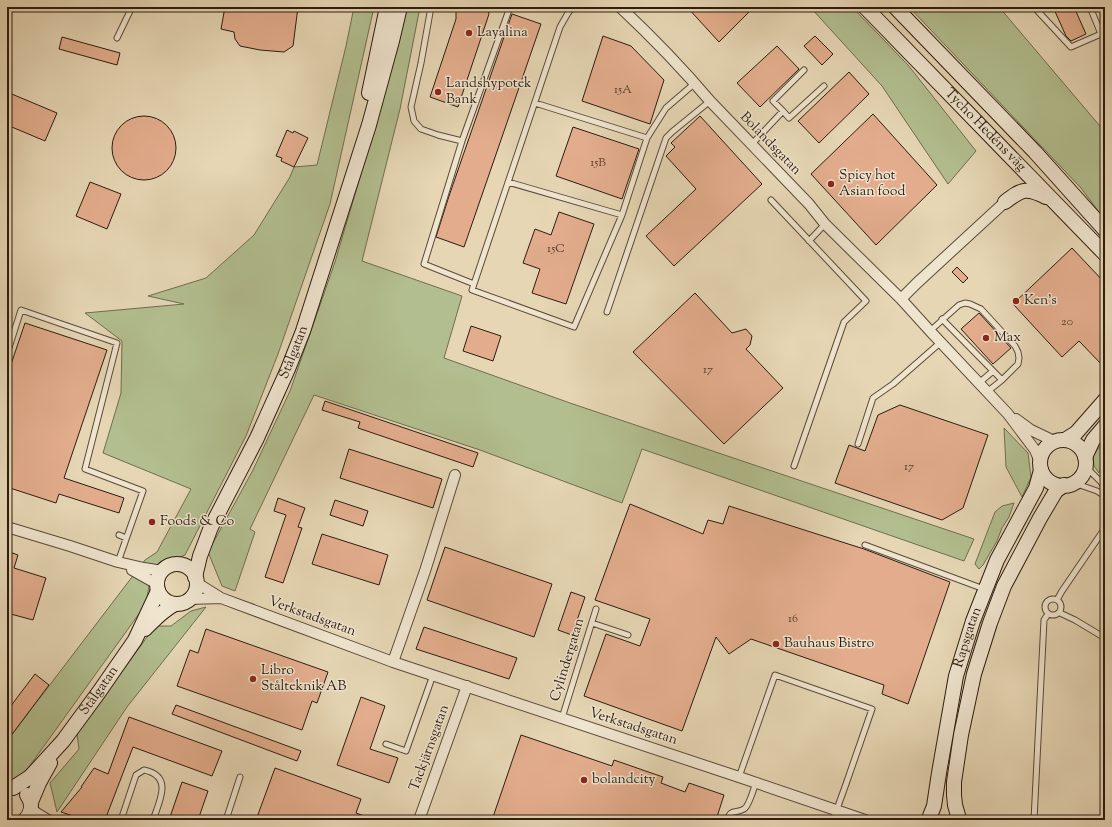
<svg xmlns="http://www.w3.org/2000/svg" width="1112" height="827" font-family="'Sorts Mill Goudy',serif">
	<rect width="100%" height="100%" fill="#e6d6b4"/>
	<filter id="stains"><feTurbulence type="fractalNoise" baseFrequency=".005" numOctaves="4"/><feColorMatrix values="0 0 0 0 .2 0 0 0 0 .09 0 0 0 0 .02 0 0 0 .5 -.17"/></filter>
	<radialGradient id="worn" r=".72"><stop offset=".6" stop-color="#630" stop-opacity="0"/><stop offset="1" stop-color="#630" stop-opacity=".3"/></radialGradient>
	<path fill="#b2be8f" stroke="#6f6d50" d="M354 7H374L330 204 278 354 246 436 185 555 152 568 146 604 21 778 7 783V741L145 560 157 552 191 489 103 453 121 393 122 341 85 313 184 304 148 296 206 278 254 235 290 177 294 167 317 165 346 46Z
		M405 7H420L400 109 362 261 462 296 444 358 570 403 974 539 964 561 642 449 622 503 480 450 314 395 250 529 255 532 235 591 222 586 208 552 253 470 290 391 335 262 366 157Z
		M811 7H852L908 65 976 151 948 184 882 86 811 8Z
		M909 7H999L1105 132V220L1081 188Z
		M1004 428 1028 453 1031 477 1022 497 1006 467Z
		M1105 440V454L1099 473 1094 466 1093 455Z
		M1014 503 1009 517 1002 528 997 541 983 565 979 569 975 564 995 512 1002 506Z
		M206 607 127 707 57 812 50 783 79 749 77 734 155 626H171L191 611Z"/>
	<path fill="#e3ad8d" stroke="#2c1c10" d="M225 7H298L293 46 284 52 260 50 240 46 235 39 234 32 221 29Z
		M456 7H487L489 14 458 107 430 97 456 19Z
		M687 7H754L719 42Z
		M1053 7H1074L1086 34 1071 41 1066 36Z
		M512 14 541 24 464 247 436 237 449 196Z
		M603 36 631 46 664 80 650 124 582 101Z
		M815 36 833 54 822 65 804 46Z
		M62 37 120 53 117 65 59 49Z
		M777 46 799 69 760 107 737 83Z
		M849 72 869 94 819 143 798 121Z
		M7 92 57 113 45 141 7 125Z
		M873 114 937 185 876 245 811 174Z
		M112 148a32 32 0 1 1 64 0a32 32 0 1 1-64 0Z
		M700 116 762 184 674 266 646 236 696 189 666 156 675 147 671 143Z
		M573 127 639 149 622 199 556 176Z
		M287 130 293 133 294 131 308 138 294 167 281 161 282 158 276 156Z
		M90 182 121 194 107 229 76 216Z
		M559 212 594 224 566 304 532 293 540 269 523 263 535 229 551 235Z
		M1072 248 1105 283V368L1079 341 1062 357 1013 304Z
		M957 267 968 278 963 283 952 272Z
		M695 293 732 333 746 329 752 336 750 345 746 349 783 388 724 444 633 352Z
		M979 313 1011 348 993 364 961 329Z
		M25 323 107 350 64 478 124 498 119 513 59 494 56 503 7 487V376Z
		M471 326 501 336 493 361 463 351Z
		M325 401 478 453 473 467 358 428 360 422 322 410Z
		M900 405 988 435 963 508 942 520 835 483 849 445 865 451 878 415Z
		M349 449 442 479 433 508 340 478Z
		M278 498 305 508 298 527 302 528 283 583 265 577 286 515 274 511Z
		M335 500 368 511 363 526 330 515Z
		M630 504 703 534 708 520 723 524 729 506 864 549 950 582 908 704 882 694 884 685 751 639 729 654 716 637 682 731 584 696 606 634 640 646 650 619 595 600Z
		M322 534 388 555 379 585 312 564Z
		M445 547 552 584 534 637 427 600Z
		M7 551 18 555 14 568 46 578 33 620 7 613Z
		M571 592 585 597 572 635 558 630Z
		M424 627 517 658 509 679 416 649Z
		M206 629 328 672 317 703 312 701 302 730 177 686 190 650 198 653Z
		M35 674 49 685 7 741V711Z
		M361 697 385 706 370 749 398 758 389 783 337 765Z
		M176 705 301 751 297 761 172 714Z
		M129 717 222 751 212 776 133 747 105 820H85L61 812 82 787H81L94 768 108 774Z
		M521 735 612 766 614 760 663 777 661 783 685 792 689 783 724 795 716 820H492Z
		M275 768 361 799 356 813 373 819 372 820H256Z
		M182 782 208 791 198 820H169Z"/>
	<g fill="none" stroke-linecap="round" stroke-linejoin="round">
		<defs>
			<path id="lane" d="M431 7 421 63 411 107 414 121 421 129 438 135 462 141 510 7
				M573 7 568 13 560 27 472 290 574 327 622 215 647 138
				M1034 7 1071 47 1101 34
				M1090 7 1101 34 1105 32
				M117 38 132 7
				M535 103 647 138 666 108 695 83
				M783 111 773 101 804 70
				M462 141 424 264 474 284
				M751 145 783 111 789 118 824 86
				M508 182 622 215
				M771 200 866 301 844 322 794 466
				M809 241 825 224
				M607 312 666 138 672 132 710 101
				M942 319 1002 380
				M930 331 959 305 965 303 970 304 981 309 1015 346 1018 352 1019 358 1018 364 1002 380 987 392
				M7 354 21 310 117 343 85 469 143 491 118 562
				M979 383 993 371
				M858 444 873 398 893 384 941 342
				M1085 466 1101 482 1105 489
				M1074 483 1097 491 1105 496
				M119 535 126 538
				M865 545 984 589
				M1045 607a8 8 0 1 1 16 0a8 8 0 1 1-16 0Z
				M1057 600 1062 591 1105 528
				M1060 613 1075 620 1105 638
				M592 623 628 635
				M562 718 596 609
				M386 744 406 751 433 675
				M739 777 775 675 872 709 846 784 833 820
				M121 820 136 775 144 770C173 776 160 800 153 820
				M226 820 240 777
				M727 820C731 808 736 814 744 809 749 806 754 788 756 782
				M1034 820 1044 620 1048 614"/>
			<path id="street" d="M620 7C652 37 682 68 710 101L809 204 825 224 901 299 930 331 1008 414 1035 450 1040 462
				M901 299 917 283 1005 202
				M1016 419 1031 430 1054 441
				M7 527 70 546 118 562 144 568 162 571
				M132 570 157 584
				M197 583 221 598 393 662 739 777 865 820
				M189 599 221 598
				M393 662 425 571 455 475
				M31 809 38 814 48 820
				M419 820 467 686"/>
			<g id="secondary">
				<path id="s1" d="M865 7 1105 254"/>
				<path d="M895 7 1035 152 1105 230"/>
				<path d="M369 93 387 7"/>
				<path d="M1005 202C1022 189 1026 187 1046 197"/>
				<path d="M1065 440 1076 433 1105 400"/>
				<circle cx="1063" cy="463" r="23"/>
				<path d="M1085 457 1093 440 1105 426"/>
				<circle cx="177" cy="584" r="20"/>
				<path id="s2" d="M195 577 200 556 211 527 257 438 288 369 303 331 369 125 392 41 400 7"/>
				<path d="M145 629C154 620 163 610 175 604"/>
				<path id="s3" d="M13 788 30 777 63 741 99 692 135 640 158 591"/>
				<path d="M31 802 39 783 50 763"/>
				<path id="s4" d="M930 816 934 806 939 773 956 676 973 621 997 560 1036 488 1041 470"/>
				<path d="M959 819 955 805 954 795V782L961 735 974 674 990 623 1004 586 1040 518 1056 491 1064 485"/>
				<path d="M25 820C32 813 33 803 27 795"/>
			</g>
		</defs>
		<use href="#lane" stroke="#5a4a39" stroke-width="7"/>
		<use href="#street" stroke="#5a4a39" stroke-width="12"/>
		<use href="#secondary" stroke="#2c1c10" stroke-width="16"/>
		<use href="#lane" stroke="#efe4ce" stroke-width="5"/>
		<use href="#street" stroke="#efe4ce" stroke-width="10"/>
		<use href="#secondary" stroke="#efe4ce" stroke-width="14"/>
	</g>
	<g fill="#8f2418" stroke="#efe4ce" stroke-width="1.5">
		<circle cx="469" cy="33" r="4"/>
		<circle cx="438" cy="92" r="4"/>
		<circle cx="831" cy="184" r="4"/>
		<circle cx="1016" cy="301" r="4"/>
		<circle cx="986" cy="338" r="4"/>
		<circle cx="152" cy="522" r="4"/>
		<circle cx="776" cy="644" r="4"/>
		<circle cx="253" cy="679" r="4"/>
		<circle cx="584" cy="780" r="4"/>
	</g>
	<g text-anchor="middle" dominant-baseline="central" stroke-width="3" stroke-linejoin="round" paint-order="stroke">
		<g font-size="12" fill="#5a402f">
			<text x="623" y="90">15A</text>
			<text x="598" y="163">15B</text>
			<text x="556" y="249">15C</text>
			<text x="1067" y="322">20</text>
			<text x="708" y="370">17</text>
			<text x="909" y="467">17</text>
			<text x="793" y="619">16</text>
		</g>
		<g font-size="14" fill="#2c1c10" stroke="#efe4ce" text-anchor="start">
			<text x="477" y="33">Layalina</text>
			<text x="446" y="84">Landshypotek<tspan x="446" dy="16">Bank</tspan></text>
			<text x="839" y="176">Spicy hot<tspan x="839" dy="16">Asian food</tspan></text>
			<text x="1024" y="301">Ken's</text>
			<text x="994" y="338">Max</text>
			<text x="160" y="522">Foods &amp; Co</text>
			<text x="784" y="644">Bauhaus Bistro</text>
			<text x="261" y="671">Libro<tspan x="261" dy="16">Stålteknik AB</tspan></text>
			<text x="592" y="780">bolandcity</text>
		</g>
		<g font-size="14" fill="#2c1c10" stroke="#efe4ce">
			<text stroke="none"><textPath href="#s1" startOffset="172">Tycho Hedéns väg</textPath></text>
			<text transform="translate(770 144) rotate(46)">Bolandsgatan</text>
			<text stroke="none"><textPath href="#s2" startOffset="246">Stålgatan</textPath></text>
			<text transform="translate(312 617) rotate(20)">Verkstadsgatan</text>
			<text stroke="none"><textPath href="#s4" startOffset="183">Rapsgatan</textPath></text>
			<text transform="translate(568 660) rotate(-73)">Cylindergatan</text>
			<text stroke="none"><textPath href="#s3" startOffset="131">Stålgatan</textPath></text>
			<text transform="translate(633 727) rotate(18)">Verkstadsgatan</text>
			<text transform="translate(430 748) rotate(-70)">Tackjärnsgatan</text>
		</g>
	</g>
	<rect width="1112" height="827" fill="none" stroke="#e6d6b4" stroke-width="24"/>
	<rect x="8" y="8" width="1096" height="811" fill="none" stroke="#2c1c10" stroke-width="2"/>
	<rect x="12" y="12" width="1088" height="803" fill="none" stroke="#2c1c10"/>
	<rect width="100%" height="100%" filter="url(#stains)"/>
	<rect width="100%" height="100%" fill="url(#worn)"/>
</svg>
